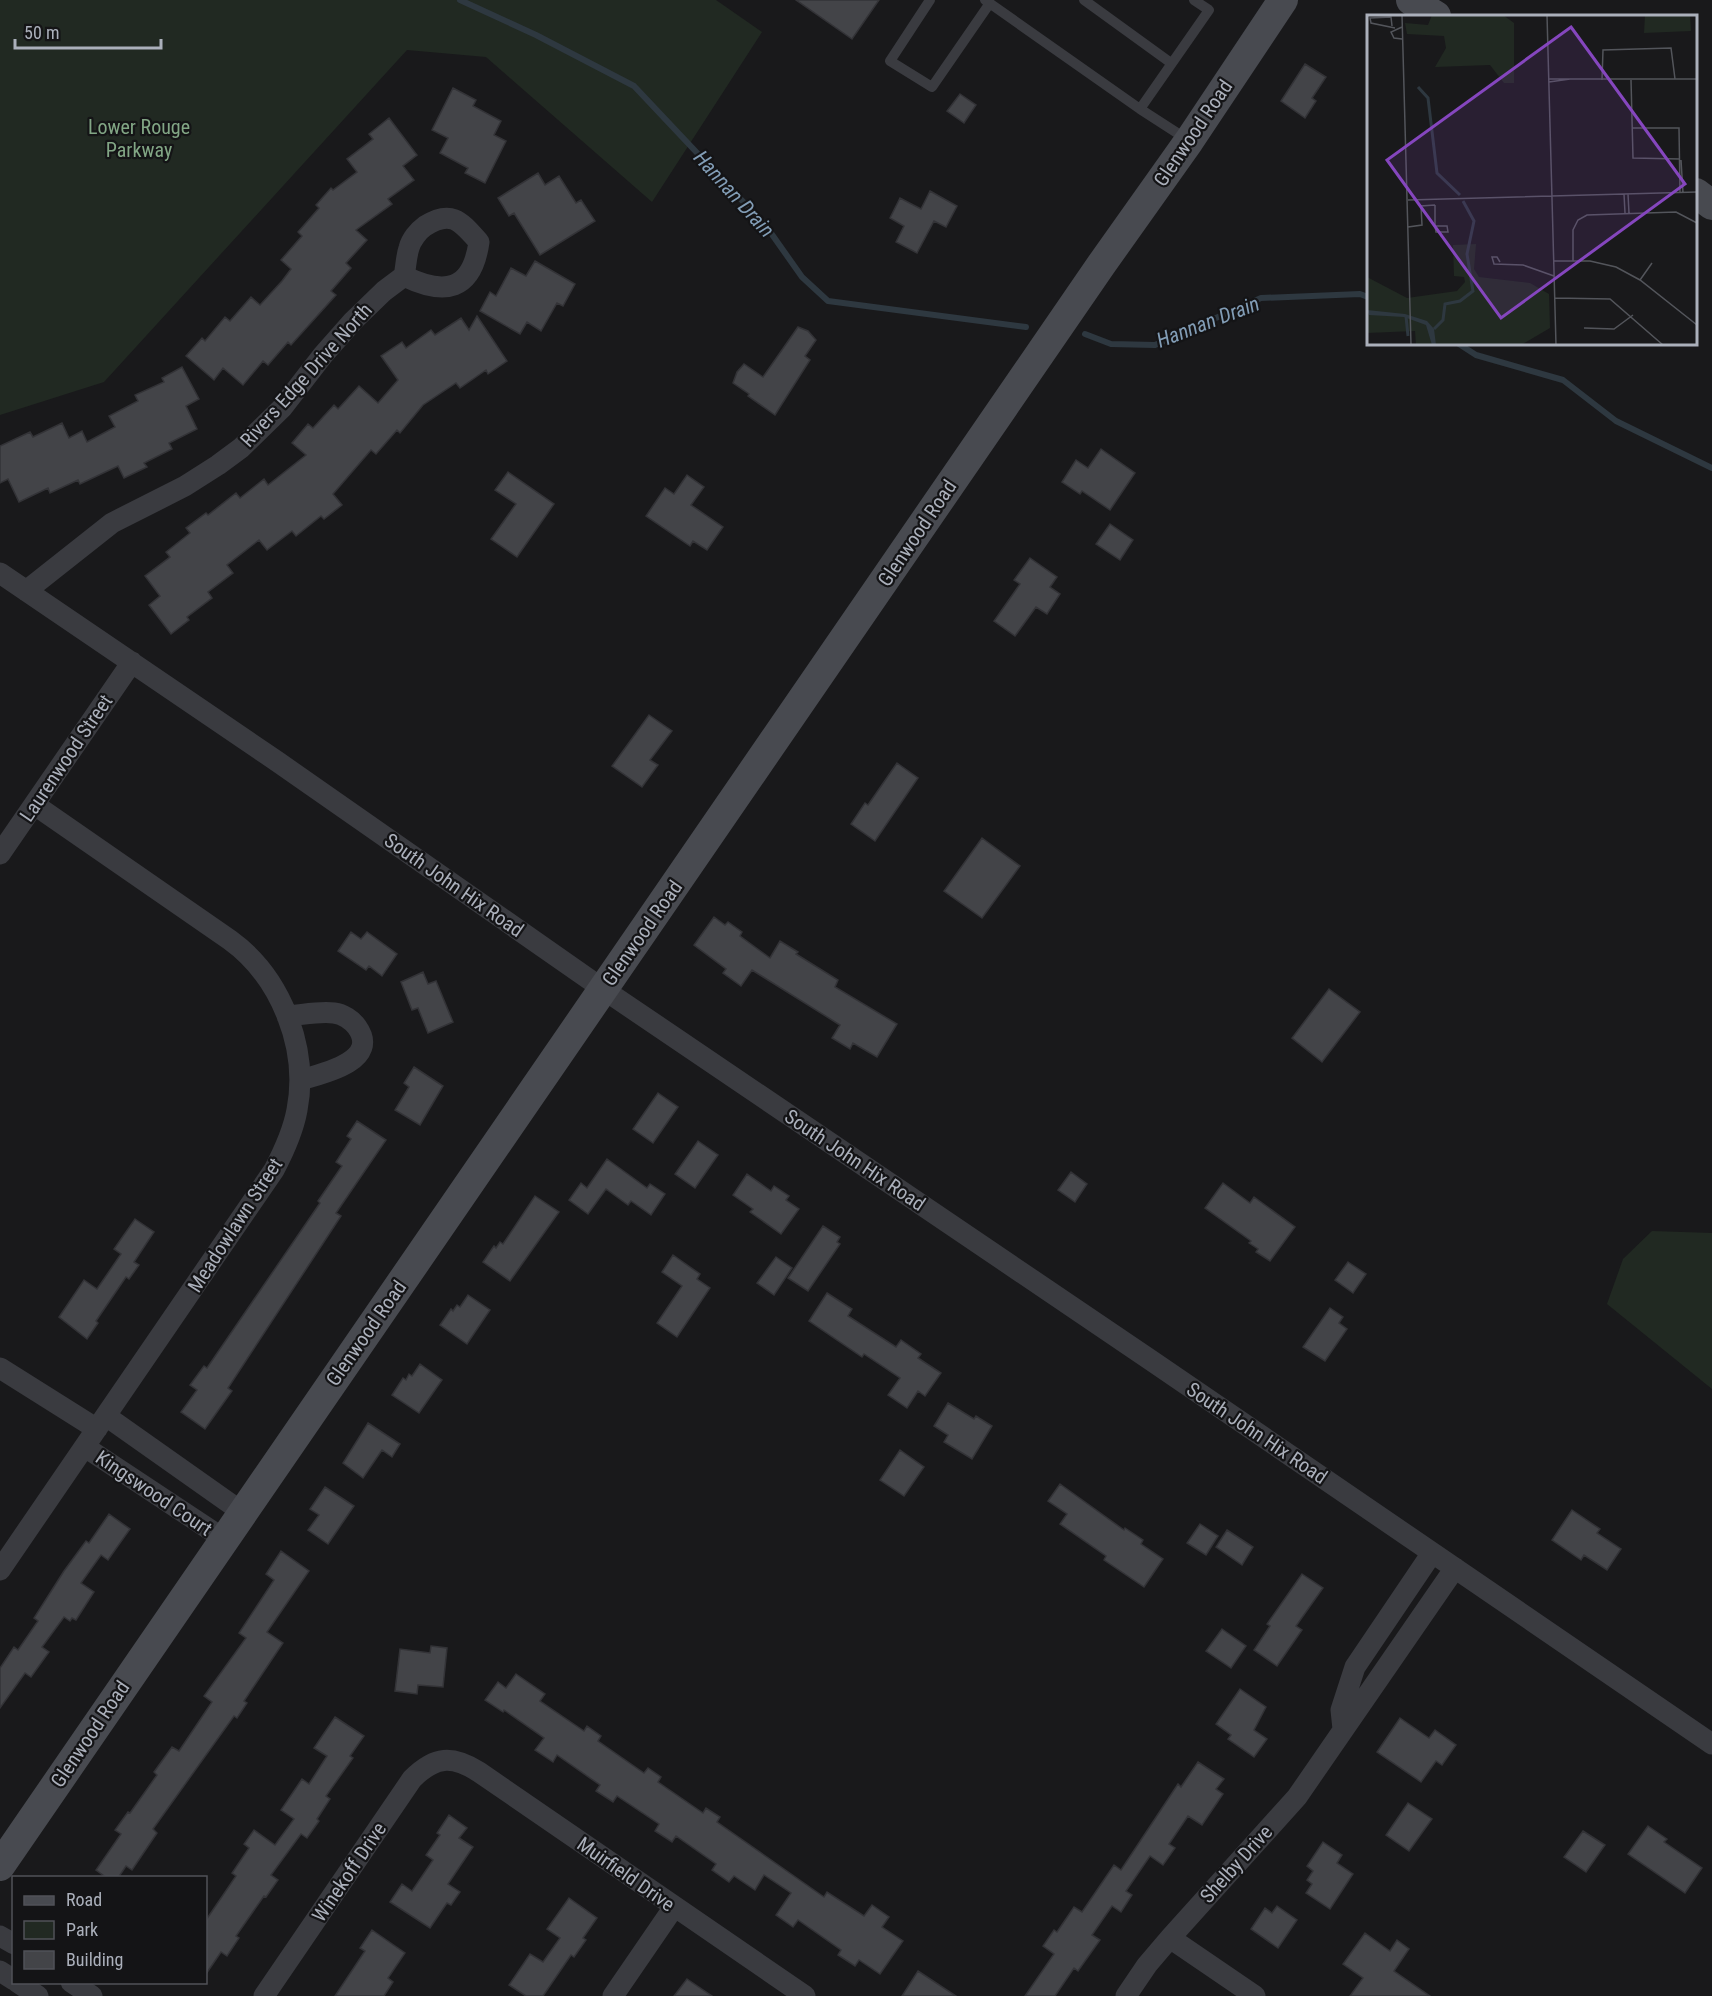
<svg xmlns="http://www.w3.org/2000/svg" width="1712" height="1996" font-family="'Roboto Condensed',sans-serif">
	<rect width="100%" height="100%" fill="#19191b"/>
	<path fill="#212922" d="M0 0H716L762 32 652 202 486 57 407 50 104 382 0 415Z
		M1652 1231 1712 1233V1389L1607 1304 1623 1259Z"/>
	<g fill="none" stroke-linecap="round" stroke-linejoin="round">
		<path stroke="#2e3840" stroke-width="6" d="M460 0 536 35 634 86 766 226 802 277 828 301 1026 327
			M1085 334 1111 344 1155 345 1261 298 1360 294 1368 297
			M1459 344 1476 355 1563 380 1616 421 1712 468"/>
	</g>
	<path fill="#434448" stroke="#333337" stroke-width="1.5" d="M796 0H879L852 39Z
		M1305 64 1326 77 1312 98 1316 101 1305 118 1281 101Z
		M453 88 476 100 473 106 501 121 494 135 506 141 485 183 465 173 468 168 440 153 448 138 432 130Z
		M960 94 976 105 964 123 947 111Z
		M389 118 417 155 403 166 414 180 388 199 392 204 356 230 367 240 346 263 351 268 331 291 336 295 291 345 288 342 268 365 263 361 243 385 223 368 214 380 186 356 202 338 205 341 225 317 230 321 251 297 260 305 282 281 291 269 281 260 302 236 298 232 319 208 316 205 331 188 333 190 357 172 347 159 373 139 369 134Z
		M538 173 545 185 559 176 576 203 581 200 595 221 540 255 514 213 509 216 498 198Z
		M930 191 957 206 946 227 934 221 917 253 896 242 904 226 890 218 900 198 921 209Z
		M535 261 575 284 563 306 557 303 541 331 527 322 520 334 480 311 490 292 496 296 511 268 526 276Z
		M477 316 507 361 488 374 486 370 460 388 456 383 423 405 400 433 397 430 376 454 371 450 333 494 342 505 324 519 321 516 296 536 292 531 267 550 259 540 227 565 233 573 208 592 212 598 187 617 189 620 171 634 149 605 160 596 145 576 170 557 166 552 190 533 186 528 206 513 208 515 236 493 240 498 264 479 268 485 306 455 292 443 308 424 313 428 334 405 338 409 359 386 378 403 398 380 381 356 402 342 406 348 431 330 435 335 461 318 469 330Z
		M798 327 808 331 816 340 805 356 810 360 775 415 748 396 749 394 733 383 737 372 744 364 763 377Z
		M182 367 199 399 186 406 197 429 169 443 172 449 144 463 147 467 124 478 118 466 80 484 78 480 50 493 48 488 19 502 8 479 0 483V446L30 432 33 437 62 423 69 438 82 431 87 442 115 427 109 416 138 401 135 395 164 382 162 378Z
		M1101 449 1135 473 1110 510 1082 491 1080 494 1062 482 1076 460 1088 468Z
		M508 472 554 504 517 557 491 539 516 504 495 490Z
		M687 475 704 487 691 505 723 527 707 550 693 541 690 546 646 516 665 488 674 494Z
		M1110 524 1133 540 1120 560 1096 544Z
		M1030 558 1057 577 1050 587 1060 594 1047 614 1036 607 1015 636 994 621 1020 584 1014 580Z
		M649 715 672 731 650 760 658 765 642 787 612 766Z
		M897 763 918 778 875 841 851 824 865 803 868 805Z
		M982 838 1020 866 982 918 944 891Z
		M714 917 725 925 728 922 742 932 740 936 770 958 780 941 798 952 796 954 838 980 835 987 897 1024 877 1057 853 1043 850 1049 832 1038 840 1025 752 970 741 986 723 973 726 969 694 945Z
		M351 932 361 939 367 932 397 954 382 976 369 966 366 970 338 951Z
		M423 972 428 984 436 981 453 1022 428 1033 418 1008 412 1010 401 982Z
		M1329 989 1360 1012 1322 1062 1292 1038Z
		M414 1067 443 1086 420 1125 395 1110 409 1087 404 1083Z
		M658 1093 678 1107 653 1143 633 1129Z
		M357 1121 386 1140 336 1213 341 1216 228 1388 232 1391 205 1429 181 1412 197 1390 190 1385 204 1366 207 1368 320 1203 318 1201 342 1166 336 1162 351 1139 347 1136Z
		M698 1141 718 1155 695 1188 675 1174Z
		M607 1159 647 1188 650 1184 665 1194 651 1215 631 1201 628 1205 606 1189 588 1214 569 1200 581 1183 587 1188Z
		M1071 1172 1087 1184 1075 1202 1058 1190Z
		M747 1174 771 1191 774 1186 789 1196 786 1200 799 1209 781 1234 750 1212 753 1209 733 1195Z
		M1223 1183 1250 1203 1254 1197 1295 1227 1270 1261 1256 1252 1258 1249 1249 1243 1251 1241 1205 1208Z
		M535 1196 559 1212 510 1281 483 1262 494 1246 496 1248 500 1242 503 1244Z
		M135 1219 154 1232 134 1262 139 1265 129 1279 126 1277 96 1321 98 1323 87 1339 59 1317 84 1280 97 1289 121 1254 114 1249Z
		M823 1226 840 1237 837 1242 840 1244 808 1291 788 1278Z
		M673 1255 700 1274 697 1279 710 1288 677 1337 657 1323 682 1286 662 1272Z
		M776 1257 792 1268 774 1295 757 1283Z
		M1348 1262 1366 1274 1353 1293 1335 1280Z
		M827 1293 852 1309 848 1316 896 1347 901 1340 921 1354 918 1358 941 1373 925 1396 918 1391 907 1408 888 1395 900 1378 864 1354 862 1357 809 1321Z
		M468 1295 490 1310 467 1344 440 1325 451 1309 453 1311 457 1305 460 1307Z
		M1330 1308 1343 1317 1339 1323 1347 1329 1325 1361 1303 1347Z
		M420 1364 442 1380 419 1413 392 1395 403 1378 406 1380 409 1374 412 1376Z
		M948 1403 974 1419 976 1416 992 1426 972 1459 944 1442 948 1435 934 1426Z
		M368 1423 400 1444 392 1457 382 1450 363 1478 343 1463Z
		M900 1450 924 1467 904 1496 880 1480Z
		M1060 1484 1124 1530 1125 1528 1143 1540 1141 1544 1163 1559 1144 1587 1104 1560 1106 1556 1060 1524 1067 1514 1048 1501Z
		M325 1487 354 1506 328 1544 308 1530 319 1515 310 1509Z
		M1572 1510 1600 1529 1597 1533 1621 1549 1607 1570 1584 1555 1581 1560 1552 1540Z
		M109 1514 130 1529 108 1560 101 1555 81 1583 94 1592 76 1620 72 1618 70 1621 64 1617 42 1647 49 1652 31 1677 25 1673 0 1708V1668L14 1647 18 1650 38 1621 34 1618 64 1571 86 1541 89 1543Z
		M1200 1524 1218 1536 1206 1555 1187 1543Z
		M1227 1530 1253 1547 1242 1565 1216 1547Z
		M281 1551 309 1571 267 1632 283 1643 244 1701 247 1703 237 1718 234 1716 153 1829 157 1833 132 1870 126 1866 118 1878H107L96 1870 121 1834 115 1830 128 1812 130 1813 157 1775 154 1772 172 1747 179 1751 212 1702 204 1696 246 1638 239 1633 274 1580 266 1574Z
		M1302 1574 1323 1588 1296 1626 1302 1630 1277 1666 1254 1650 1270 1626 1267 1624Z
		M1222 1629 1246 1646 1231 1668 1206 1651Z
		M431 1646 447 1648 443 1687 418 1685 417 1694 395 1691 400 1649 430 1653Z
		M516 1674 545 1694 540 1701 584 1731 587 1726 601 1736 598 1741 644 1773 648 1768 661 1777 658 1782 703 1813 706 1808 720 1817 717 1822 824 1897 827 1892 864 1916 872 1905 889 1917 882 1927 903 1941 880 1974 859 1960 855 1966 838 1955 841 1950 798 1920 793 1927 776 1915 791 1893 764 1875 755 1890 734 1876 729 1882 712 1870 716 1864 676 1836 672 1842 655 1831 659 1824 617 1796 613 1802 596 1791 600 1785 557 1755 553 1762 535 1750 544 1738 504 1710 503 1712 485 1700 498 1682 506 1688Z
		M1240 1689 1266 1707 1254 1730 1267 1739 1254 1757 1228 1739 1231 1735 1216 1724Z
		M335 1717 364 1736 350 1756 353 1758 326 1796 330 1799 317 1819 319 1821 307 1838 301 1834 271 1875 278 1880 266 1897 264 1896 236 1936 239 1938 227 1956 221 1952 206 1974V1920L236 1876 232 1873 249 1848 244 1844 254 1830 275 1845 294 1819 281 1810 302 1779 309 1784 327 1756 314 1748Z
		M1400 1718 1429 1738 1435 1730 1456 1745 1442 1765 1436 1761 1421 1782 1377 1752Z
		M1198 1762 1224 1779 1216 1789 1223 1794 1202 1825 1188 1816 1169 1844 1175 1848 1163 1865 1150 1856 1126 1891 1132 1895 1121 1912 1112 1906 1092 1935 1100 1940 1078 1971 1074 1968 1055 1996H1025L1054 1954 1043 1946 1054 1930 1057 1932 1074 1907 1082 1912 1114 1865 1121 1870 1178 1784 1181 1787Z
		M1408 1803 1432 1819 1409 1851 1386 1835Z
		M449 1815 467 1828 459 1838 473 1847 448 1884 460 1892 451 1905 447 1903 430 1928 390 1902 402 1884 412 1891 433 1860 426 1855 440 1835 437 1833Z
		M1648 1826 1667 1839 1664 1842 1702 1868 1685 1893 1628 1854Z
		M1583 1831 1605 1845 1586 1872 1564 1857Z
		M1323 1842 1342 1855 1337 1863 1353 1874 1330 1909 1306 1893 1312 1884 1307 1880 1313 1871 1307 1866Z
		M569 1898 597 1918 583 1938 586 1940 574 1957 571 1955 543 1996H526L509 1985 530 1954 543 1962 560 1938 547 1929Z
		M1277 1906 1297 1920 1278 1948 1251 1929 1265 1908 1272 1913Z
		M372 1930 405 1953 388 1978 393 1982 384 1996H335L365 1951 360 1948Z
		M1365 1933 1390 1951 1397 1940 1409 1949 1394 1971 1430 1996H1350L1363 1978 1343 1964Z
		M918 1971 956 1996H902Z
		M687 1979 712 1996H674Z"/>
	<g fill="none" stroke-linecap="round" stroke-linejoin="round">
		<path stroke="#3a3b40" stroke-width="10" d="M930 0 890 61 932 87 990 3
			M985 0 1140 109
			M1084 0 1171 63
			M1188 140 1140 109 1209 10 1194 0"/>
		<path stroke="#3a3b40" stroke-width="21" d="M0 573 278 762 603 989 1152 1361 1712 1744
			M26 591 112 523 185 486 218 465 241 448 282 408 323 355 353 321 384 291 404 276C406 267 406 257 409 248 411 240 418 231 425 226 452 209 461 222 479 242 472 291 445 296 404 276
			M0 854 132 662
			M287 1016C302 1015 319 1011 334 1013 343 1014 352 1020 357 1027 381 1061 322 1074 300 1080
			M0 1368 97 1429
			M106 1416 242 1512
			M85 1447 224 1539
			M0 1570 274 1170C284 1151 293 1132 297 1110 309 1048 281 977 230 940L35 805
			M1343 1729 1341 1710 1355 1667 1432 1553
			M0 1936 14 1944
			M1170 1938 1255 1996
			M0 1971 14 1980
			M17 1982 38 1996
			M71 1982 92 1996
			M264 1996 412 1779C435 1756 452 1755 479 1772L805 1996
			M613 1996 674 1907
			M1126 1996 1147 1965 1170 1938 1297 1797 1455 1568"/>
		<path stroke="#484a50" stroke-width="30" d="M1411 0 1436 16
			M1696 193 1712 205
			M0 1866 1101 265 1189 141 1283 0"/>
	</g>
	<g text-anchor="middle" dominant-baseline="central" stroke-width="4.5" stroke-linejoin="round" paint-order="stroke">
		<g font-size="20" fill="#82a685" stroke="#141416">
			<text x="139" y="127">Lower Rouge<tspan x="139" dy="23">Parkway</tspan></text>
		</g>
		<g font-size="20" fill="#abb0bb" stroke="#141416">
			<text transform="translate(1193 133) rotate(-56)">Glenwood Road</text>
			<text transform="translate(306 375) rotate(-48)">Rivers Edge Drive North</text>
			<text transform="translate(917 533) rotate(-56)">Glenwood Road</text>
			<text transform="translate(66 758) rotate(-56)">Laurenwood Street</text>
			<text transform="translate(454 885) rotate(35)">South John Hix Road</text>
			<text transform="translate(642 933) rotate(-55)">Glenwood Road</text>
			<text transform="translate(855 1160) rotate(34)">South John Hix Road</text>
			<text transform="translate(235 1225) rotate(-57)">Meadowlawn Street</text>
			<text transform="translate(366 1333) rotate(-55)">Glenwood Road</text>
			<text transform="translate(1257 1433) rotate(34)">South John Hix Road</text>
			<text transform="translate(154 1493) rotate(34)">Kingswood Court</text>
			<text transform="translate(90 1734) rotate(-56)">Glenwood Road</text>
			<text transform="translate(1236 1864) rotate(-48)">Shelby Drive</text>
			<text transform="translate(349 1872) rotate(-56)">Winekoff Drive</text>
			<text transform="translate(626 1874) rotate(35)">Muirfield Drive</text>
		</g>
		<g font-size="21" font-style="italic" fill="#829db6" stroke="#141416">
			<text transform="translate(734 194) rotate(48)">Hannan Drain</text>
			<text transform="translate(1208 322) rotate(-21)">Hannan Drain</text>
		</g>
	</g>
	<g transform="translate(1367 15)">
		<rect width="330" height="330" fill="#19191b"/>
		<path d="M65 0H136L147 8V68H137L123 50 68 52 79 33 77 21 40 19 38 8 61 10ZM278 0H323L324 16 277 18ZM109 229 107 254 112 262 163 268 182 279 183 313 154 330H49L48 316 0 318V262L40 283 90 276 98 267 97 262 87 261 86 230Z" fill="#212922"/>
		<path d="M0 295 38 299 60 306 67 314 69 330H65L59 310 37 302 2 300Z" fill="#2e3840"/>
		<path fill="none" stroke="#2e3840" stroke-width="3" d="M51 72 61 83 70 158 93 180M39 301 41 321M67 314 76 305 78 289 93 286 106 276 100 239 107 206 96 186"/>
		<path fill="none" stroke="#53555b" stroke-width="1.5" d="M35 0 44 330M180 0 189 330M25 11 24 2 3 3 4 8 28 13M35 12 24 17 27 23 35 24M181 64H330M235 65 236 35 304 33 308 64M264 65 266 143 313 144M182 67 203 64M265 113H312L313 178M314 145 316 178M257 179 258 198M261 179 262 198M41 185 330 177M68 190V211L69 217H81L80 211H68M41 212 55 210 54 191 68 190M187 246H223L249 252 273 265 330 310M206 246V215L211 205 220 200 309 197 330 208M133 247 130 242H125L127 249 156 250 187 261M273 265 285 248M188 283 243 284 296 330M217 313 247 314 266 300"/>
		<path fill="#8546be" fill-opacity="0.15" stroke="#8546be" stroke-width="3" d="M204 12 318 169 134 303 20 145Z"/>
		<rect width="330" height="330" fill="none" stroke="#abb0bb" stroke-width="3"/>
	</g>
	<rect x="12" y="1876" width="195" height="108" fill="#141416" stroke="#505258" stroke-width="1.5"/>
	<rect x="24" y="1896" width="30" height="9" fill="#484a50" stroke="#505258" stroke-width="1.5"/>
	<text x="66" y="1906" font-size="18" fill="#abb0bb">Road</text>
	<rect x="24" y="1921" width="30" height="18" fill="#212922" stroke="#505258" stroke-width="1.5"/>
	<text x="66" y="1936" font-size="18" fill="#abb0bb">Park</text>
	<rect x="24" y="1951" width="30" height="18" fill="#434448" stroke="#505258" stroke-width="1.5"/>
	<text x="66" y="1966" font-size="18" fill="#abb0bb">Building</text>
	<path d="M15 39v9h146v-9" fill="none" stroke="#abb0bb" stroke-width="3"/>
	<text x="24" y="39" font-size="18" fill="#abb0bb" stroke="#141416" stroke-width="4.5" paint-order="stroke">50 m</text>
</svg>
